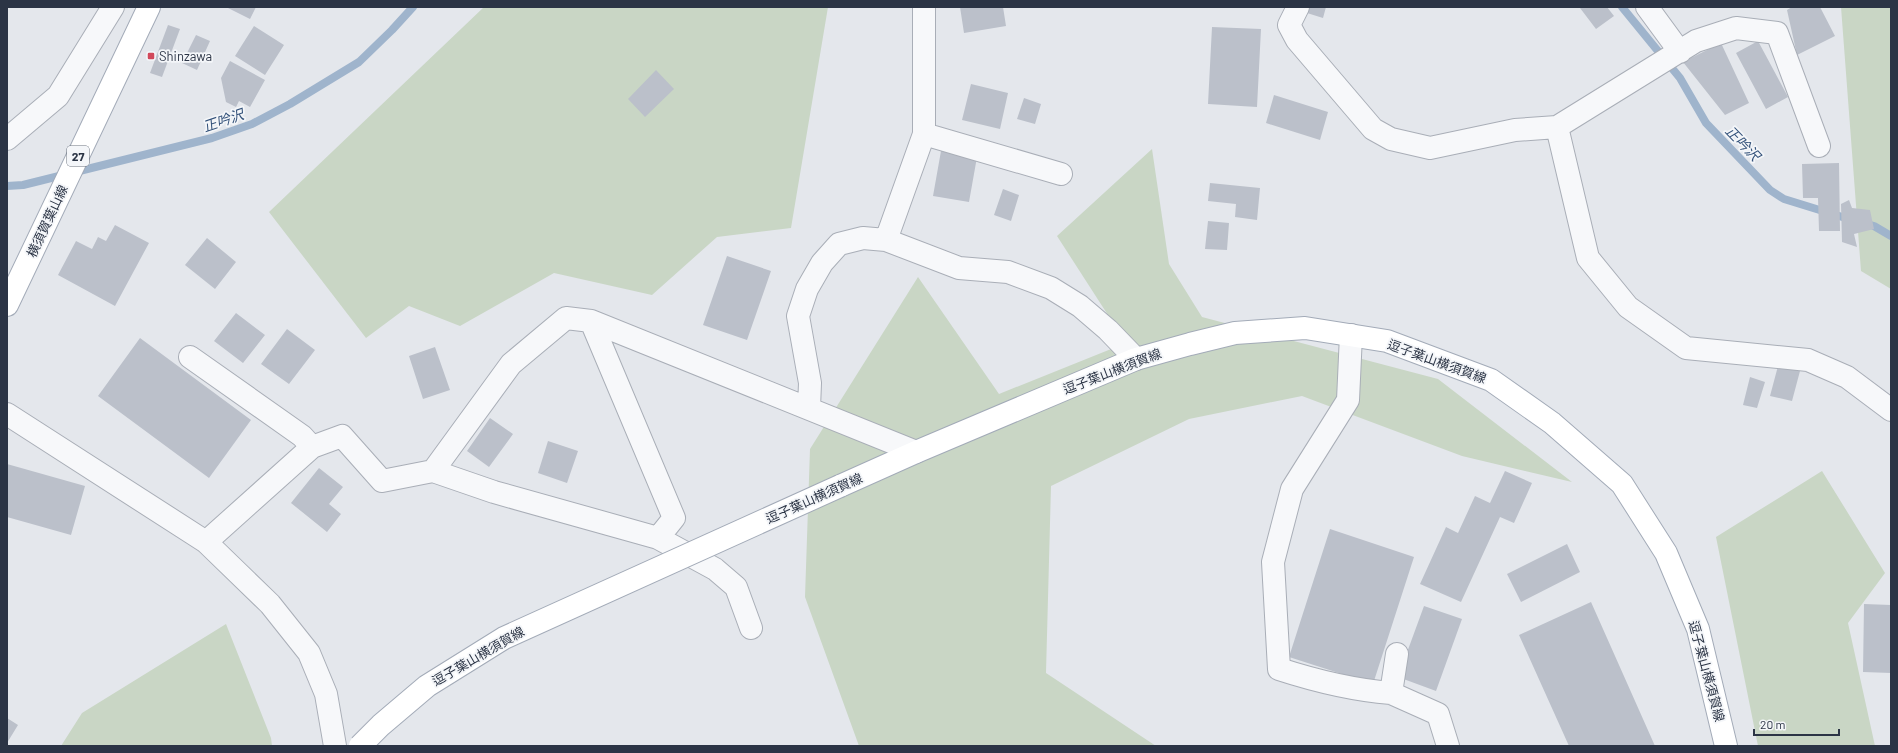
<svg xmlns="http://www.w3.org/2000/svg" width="1898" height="753" font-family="Barlow,'Noto Sans JP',sans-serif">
	<rect width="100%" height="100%" fill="#e4e7ec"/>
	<path fill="#c9d6c5" d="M484 7H828L791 228 717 237 652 295 554 273 460 326 409 306 366 338 269 212Z
		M1841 7H1891V289L1861 271Z
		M1152 149 1169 264 1202 317 1438 379 1572 482 1462 456 1302 396 1189 419 1051 486 1046 673 1156 746H859L805 597 810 449 918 277 999 394 1126 343 1057 236Z
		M1822 471 1885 573 1848 623 1875 746H1758L1716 537Z
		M226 624 271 738 272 746H61L82 713Z"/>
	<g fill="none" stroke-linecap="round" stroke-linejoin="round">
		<path stroke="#9fb4cc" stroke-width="8" d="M1622 7 1680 78 1706 123 1770 190 1784 199 1852 220
			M7 186 23 185 212 138 252 124 290 104 359 62 392 30 413 7
			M1863 223 1874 226 1891 236"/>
	</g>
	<path fill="#bbc0ca" d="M226 7H256L250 19Z
		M960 7H1003L1006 26 964 33Z
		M1309 7H1326L1323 18 1307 13Z
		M1582 7H1607L1614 16 1596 29 1580 8Z
		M1792 7H1820L1835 36 1797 55 1787 10Z
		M168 25 180 29 162 77 150 73Z
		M254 26 284 45 265 75 235 56Z
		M1212 27 1261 29 1257 107 1208 104Z
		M196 35 210 41 197 70 182 63Z
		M1758 41 1788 97 1766 109 1736 53Z
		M1721 43 1749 103 1725 115 1683 62Z
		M230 61 265 80 250 107 239 101 236 107 226 102 221 78Z
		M656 70 674 89 645 117 628 99Z
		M971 84 1008 93 1000 129 962 120Z
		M1274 95 1328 112 1320 140 1266 123Z
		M1024 98 1041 104 1035 124 1017 119Z
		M941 151 977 157 969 202 933 196Z
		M1839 163 1840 231H1819L1818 198H1803L1802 164Z
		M1210 183 1260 188 1257 220 1235 217 1236 204 1208 201Z
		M1003 189 1019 195 1011 221 994 215Z
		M1849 200 1852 208 1870 210 1874 229 1854 234 1857 247 1842 242 1841 204Z
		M1208 221 1229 223 1227 250 1205 249Z
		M115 225 149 243 115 306 58 275 76 241 92 249 98 237 106 241Z
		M207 238 236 262 215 289 185 265Z
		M727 256 771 271 747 340 703 325Z
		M236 313 265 335 243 363 214 341Z
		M287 329 315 350 289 384 261 364Z
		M140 338 251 420 209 478 98 396Z
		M435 347 450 390 423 399 409 356Z
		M1778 366 1800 371 1792 401 1770 396Z
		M1750 377 1765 382 1757 408 1743 405Z
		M490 418 513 434 489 467 467 451Z
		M548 441 578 451 567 483 538 473Z
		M7 464 85 486 71 535 7 517Z
		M319 468 343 487 329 504 341 514 327 532 291 503Z
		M1505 471 1532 483 1514 523 1500 517 1461 602 1420 584 1446 527 1458 533 1475 496 1490 503Z
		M1330 529 1414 557 1373 684 1289 657Z
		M1567 544 1580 572 1521 602 1507 574Z
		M1591 602 1655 746H1569L1519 635Z
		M1864 604 1891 605V673L1863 672Z
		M1424 606 1462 619 1436 691 1398 677Z
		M7 718 18 725 7 743Z"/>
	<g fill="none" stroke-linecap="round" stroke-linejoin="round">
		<defs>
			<path id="minor" d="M1298 7 1289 25 1297 40 1373 129 1391 139 1430 148 1515 130 1557 127 1696 41 1736 28 1777 33 1819 146
				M1647 7 1680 52
				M1557 127 1588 258 1628 307 1686 348 1808 360 1847 377 1891 410
				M924 134 1061 174
				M7 139 58 96 113 7
				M886 240 924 134V7
				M591 321 674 518 658 538
				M1351 335 1348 400 1292 489 1273 562 1279 669C1316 681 1353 690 1391 693
				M190 357 302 436 312 447
				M809 408 810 383 798 316 807 289 822 263 839 244 863 238 886 240 959 268 1008 272 1051 288 1080 306 1108 330 1136 359
				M7 414 206 542 270 604 309 653 326 694 335 746
				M433 471 511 364 566 318 591 321 916 452
				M206 542 312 447 342 436 382 481 433 471 494 492 658 538 715 569 736 587 751 628
				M1397 654 1391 693 1438 714 1448 746"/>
			<path id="major" d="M7 305 149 7
				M840 486 916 452 1136 359 1190 344 1235 333 1305 328 1387 341 1491 380 1552 423 1622 484 1666 553 1698 629 1726 746"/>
		</defs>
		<use href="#minor" stroke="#a9aeb7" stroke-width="24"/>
		<use href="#major" stroke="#a3abb8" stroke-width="24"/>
		<use href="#minor" stroke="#f7f8fa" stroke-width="22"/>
		<use href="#major" stroke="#fff" stroke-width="22"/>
		<defs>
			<path id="major-bridge" d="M360 746 381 725 427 686 504 638 840 486"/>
		</defs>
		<use href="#major-bridge" stroke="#a3abb8" stroke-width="24" stroke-linecap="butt"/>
		<use href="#major-bridge" stroke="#fff" stroke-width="22"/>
	</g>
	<rect fill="#d1495b" stroke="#f4f6f9" stroke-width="1.5" x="147" y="52" width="8" height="8" rx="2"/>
	<g text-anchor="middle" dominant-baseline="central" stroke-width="3.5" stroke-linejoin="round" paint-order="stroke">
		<rect fill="#f4f6f9" stroke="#676e7b" stroke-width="1" x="67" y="146" width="22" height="20" rx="3"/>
		<g font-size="12" font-weight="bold" fill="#2b3445">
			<text x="78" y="156">27</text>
		</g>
		<g font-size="13" fill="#2b3445" stroke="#f4f6f9" text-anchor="start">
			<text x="159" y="56">Shinzawa</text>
		</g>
		<g font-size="13" fill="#2b3445" stroke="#f4f6f9">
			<text transform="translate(47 221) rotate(-65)">横須賀葉山線</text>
			<text transform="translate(1437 361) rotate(20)">逗子葉山横須賀線</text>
			<text transform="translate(1112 371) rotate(-21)">逗子葉山横須賀線</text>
			<text transform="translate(814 498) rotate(-24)">逗子葉山横須賀線</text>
			<text transform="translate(478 656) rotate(-30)">逗子葉山横須賀線</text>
			<text transform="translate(1707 671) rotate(75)">逗子葉山横須賀線</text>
		</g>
		<g font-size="14" font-style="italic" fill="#34527a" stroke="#f4f6f9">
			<text transform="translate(223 120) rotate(-19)">正吟沢</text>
			<text transform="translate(1743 143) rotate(46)">正吟沢</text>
		</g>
	</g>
	<rect width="1898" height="753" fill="none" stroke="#2b3445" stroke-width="16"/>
	<path d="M1754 729v6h85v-6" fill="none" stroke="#2b3445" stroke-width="2"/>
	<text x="1760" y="729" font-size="12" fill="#2b3445" stroke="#f4f6f9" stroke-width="3" paint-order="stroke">20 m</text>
</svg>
